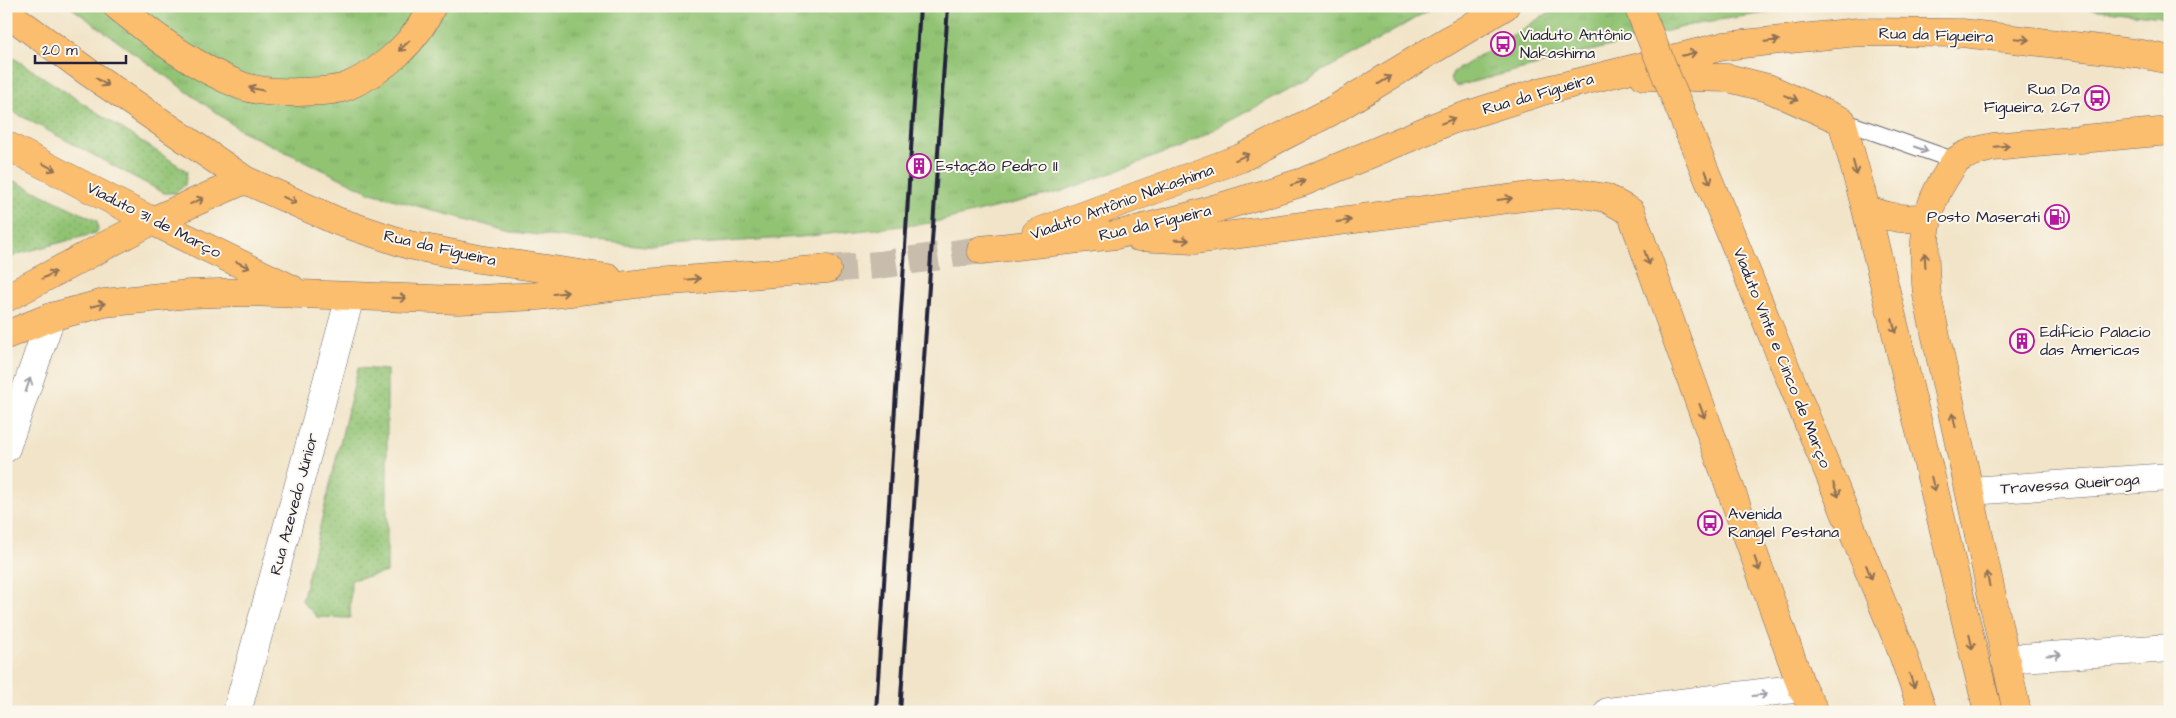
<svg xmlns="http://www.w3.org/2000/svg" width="2176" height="718" font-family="'Architects Daughter',sans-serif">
	<defs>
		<pattern id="grass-tufts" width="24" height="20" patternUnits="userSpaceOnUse" patternTransform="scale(1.25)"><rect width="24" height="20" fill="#91c373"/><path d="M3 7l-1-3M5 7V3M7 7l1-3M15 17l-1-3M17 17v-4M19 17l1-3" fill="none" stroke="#7da764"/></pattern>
		<pattern id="park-dots" width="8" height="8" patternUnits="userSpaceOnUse" patternTransform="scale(1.25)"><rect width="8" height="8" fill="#91c373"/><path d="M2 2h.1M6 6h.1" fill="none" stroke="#7da764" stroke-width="1.8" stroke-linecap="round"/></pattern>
	</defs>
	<rect width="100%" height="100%" fill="#fbf7ec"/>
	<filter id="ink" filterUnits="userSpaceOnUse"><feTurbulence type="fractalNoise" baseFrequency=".02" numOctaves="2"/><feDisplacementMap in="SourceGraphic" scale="10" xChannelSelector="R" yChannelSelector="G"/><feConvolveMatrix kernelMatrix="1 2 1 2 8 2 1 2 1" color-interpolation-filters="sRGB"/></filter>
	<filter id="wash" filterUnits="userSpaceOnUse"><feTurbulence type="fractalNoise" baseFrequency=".0096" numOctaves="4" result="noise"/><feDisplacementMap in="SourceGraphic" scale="20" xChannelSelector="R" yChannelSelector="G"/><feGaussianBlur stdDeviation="1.12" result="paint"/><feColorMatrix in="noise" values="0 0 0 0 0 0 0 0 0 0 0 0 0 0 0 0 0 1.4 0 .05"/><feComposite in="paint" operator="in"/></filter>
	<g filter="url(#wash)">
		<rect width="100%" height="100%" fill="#f1e4c8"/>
		<path fill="url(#grass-tufts)" stroke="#5a7257" d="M69 6H1436L1356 53 1183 146 1060 192 931 223 800 237 655 247 511 232 371 193 240 130Z
			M1556 6H1813L1698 23 1457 86 1450 80 1453 72 1556 8Z
			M2066 6H2170V18L2071 7Z"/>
		<path fill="url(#park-dots)" stroke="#5a7257" d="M6 53 187 171 185 185 176 193H164L6 108Z
			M6 177 97 221 98 230 96 233 18 254 6 261Z
			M358 368 387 370V572L351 580 350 618 317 617 302 601Z"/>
	</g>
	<g filter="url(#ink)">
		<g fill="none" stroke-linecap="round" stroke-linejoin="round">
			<path stroke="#c8bdac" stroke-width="28" stroke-dasharray="28 14" stroke-linecap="butt" d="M827 269 879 265 981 250"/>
			<defs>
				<path id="service" d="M1842 121 1956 161"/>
				<path id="minor" d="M6 448 51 317
					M1970 491 2170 477
					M2005 659 2170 648
					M1608 712 1802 688"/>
				<path id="tertiary" d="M237 712 350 297"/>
				<path id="primary" d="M6 12 88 72 245 180 337 221 409 245 479 259 608 278
					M1644 76 1728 78 1768 88 1842 121 1866 209 1988 712
					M1689 132 1901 649 1923 712
					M6 145 152 221 292 289
					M1866 209C1886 217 1907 222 1927 216
					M1036 233 1241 158 1330 112 1505 6
					M1138 237 1194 240 1531 196 1577 193 1606 198 1631 212 1802 688 1815 712
					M981 250 1116 235 1194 215 1303 182 1449 121 1543 91 1724 46 1858 32 1962 33 2142 54 2170 60
					M6 298 152 221 245 180
					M6 335 51 317 104 303 189 294 247 292 459 300 538 296 644 283 827 269
					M2017 712 1927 295C1923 252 1921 213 1946 176 1949 171 1953 164 1957 160 1968 152 1981 150 1993 147L2170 131"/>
				<path id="trunk" d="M117 6C155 37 196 68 242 86 260 92 280 93 299 92 315 91 333 92 348 86 383 71 417 41 432 6"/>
			</defs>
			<use href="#service" stroke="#6a666c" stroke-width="18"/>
			<use href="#minor" stroke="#6a666c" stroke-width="29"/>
			<use href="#tertiary" stroke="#6a666c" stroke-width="29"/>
			<use href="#primary" stroke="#6a666c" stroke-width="29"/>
			<use href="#trunk" stroke="#6a666c" stroke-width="29"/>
			<use href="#service" stroke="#fff" stroke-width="16"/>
			<use href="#minor" stroke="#fff" stroke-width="28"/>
			<use href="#tertiary" stroke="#fff" stroke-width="28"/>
			<use href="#primary" stroke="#fbbd6e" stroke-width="28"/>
			<use href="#trunk" stroke="#fbbd6e" stroke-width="28"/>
			<path stroke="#22223b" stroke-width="4" d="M876 712 920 6
				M900 712 948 6"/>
			<defs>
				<path id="primary-bridge" d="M1638 6 1689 132"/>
			</defs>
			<use href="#primary-bridge" stroke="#6a666c" stroke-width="29" stroke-linecap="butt"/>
			<use href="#primary-bridge" stroke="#fbbd6e" stroke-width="28"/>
		</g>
		<defs><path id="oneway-shaft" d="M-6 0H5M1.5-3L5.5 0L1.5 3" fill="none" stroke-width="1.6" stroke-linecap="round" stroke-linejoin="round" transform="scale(1.25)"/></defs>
		<g stroke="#8e7054">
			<use href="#oneway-shaft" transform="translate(2022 39) rotate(6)"/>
			<use href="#oneway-shaft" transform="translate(1772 41) rotate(-6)"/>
			<use href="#oneway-shaft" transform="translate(404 46) rotate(136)"/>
			<use href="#oneway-shaft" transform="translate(1689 54) rotate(-14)"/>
			<use href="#oneway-shaft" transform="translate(1385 80) rotate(-31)"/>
			<use href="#oneway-shaft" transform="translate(102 82) rotate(34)"/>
			<use href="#oneway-shaft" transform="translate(256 89) rotate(-169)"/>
			<use href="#oneway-shaft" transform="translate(1791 98) rotate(22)"/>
			<use href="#oneway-shaft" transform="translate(1448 121) rotate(-21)"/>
			<use href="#oneway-shaft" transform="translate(2002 146) rotate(-5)"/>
			<use href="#oneway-shaft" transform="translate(1242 157) rotate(-24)"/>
			<use href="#oneway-shaft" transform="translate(49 167) rotate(28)"/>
			<use href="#oneway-shaft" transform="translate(1855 168) rotate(75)"/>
			<use href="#oneway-shaft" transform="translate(1708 177) rotate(68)"/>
			<use href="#oneway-shaft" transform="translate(1298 183) rotate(-18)"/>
			<use href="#oneway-shaft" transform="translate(1505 199) rotate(-7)"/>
			<use href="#oneway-shaft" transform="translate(290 200) rotate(24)"/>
			<use href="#oneway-shaft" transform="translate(197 201) rotate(-24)"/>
			<use href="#oneway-shaft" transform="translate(1344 221) rotate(-7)"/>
			<use href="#oneway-shaft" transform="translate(1182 240) rotate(1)"/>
			<use href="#oneway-shaft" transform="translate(1647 258) rotate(70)"/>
			<use href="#oneway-shaft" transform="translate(1925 260) rotate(-93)"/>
			<use href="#oneway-shaft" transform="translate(243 265) rotate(26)"/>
			<use href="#oneway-shaft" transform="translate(49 275) rotate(-28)"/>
			<use href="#oneway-shaft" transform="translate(693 279) rotate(-5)"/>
			<use href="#oneway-shaft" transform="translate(561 293) rotate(-7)"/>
			<use href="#oneway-shaft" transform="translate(399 298) rotate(2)"/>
			<use href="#oneway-shaft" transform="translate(98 305) rotate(-14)"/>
			<use href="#oneway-shaft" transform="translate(1894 326) rotate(76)"/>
			<use href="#oneway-shaft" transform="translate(1702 411) rotate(70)"/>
			<use href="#oneway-shaft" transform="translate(1954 420) rotate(-102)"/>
			<use href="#oneway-shaft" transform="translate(1933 484) rotate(76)"/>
			<use href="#oneway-shaft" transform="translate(1836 490) rotate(68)"/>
			<use href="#oneway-shaft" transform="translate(1757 564) rotate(70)"/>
			<use href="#oneway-shaft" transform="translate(1869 572) rotate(68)"/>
			<use href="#oneway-shaft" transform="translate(1988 579) rotate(-102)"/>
			<use href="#oneway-shaft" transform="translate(1971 642) rotate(77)"/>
			<use href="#oneway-shaft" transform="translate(1912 681) rotate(71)"/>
		</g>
		<g stroke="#9c9ca7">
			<use href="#oneway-shaft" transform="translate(1921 149) rotate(19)"/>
			<use href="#oneway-shaft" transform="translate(28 385) rotate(-71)"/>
			<use href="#oneway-shaft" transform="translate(2054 655) rotate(-4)"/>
			<use href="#oneway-shaft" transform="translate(1760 695) rotate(-7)"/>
		</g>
	</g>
	<defs>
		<symbol id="bus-ring" viewBox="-11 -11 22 22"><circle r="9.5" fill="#fbf7ec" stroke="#b5179e" stroke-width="1.5"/><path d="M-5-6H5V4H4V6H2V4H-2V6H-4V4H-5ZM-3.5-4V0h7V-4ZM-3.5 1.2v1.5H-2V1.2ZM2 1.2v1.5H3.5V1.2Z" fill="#b5179e"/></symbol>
		<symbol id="building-ring" viewBox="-11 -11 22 22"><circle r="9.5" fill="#fbf7ec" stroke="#b5179e" stroke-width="1.5"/><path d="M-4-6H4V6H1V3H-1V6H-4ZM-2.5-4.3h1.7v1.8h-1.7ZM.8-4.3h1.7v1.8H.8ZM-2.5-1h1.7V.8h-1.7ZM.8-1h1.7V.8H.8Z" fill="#b5179e"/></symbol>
		<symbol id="fuel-ring" viewBox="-11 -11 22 22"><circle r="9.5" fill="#fbf7ec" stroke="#b5179e" stroke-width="1.5"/><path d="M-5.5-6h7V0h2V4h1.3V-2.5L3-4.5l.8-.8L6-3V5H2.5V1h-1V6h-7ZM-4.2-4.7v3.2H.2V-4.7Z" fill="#b5179e"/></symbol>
	</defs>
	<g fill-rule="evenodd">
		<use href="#bus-ring" x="1489" y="30" width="28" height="28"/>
		<use href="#bus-ring" x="2083" y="84" width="28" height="28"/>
		<use href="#building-ring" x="905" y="152" width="28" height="28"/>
		<use href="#fuel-ring" x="2043" y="203" width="28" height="28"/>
		<use href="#building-ring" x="2008" y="327" width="28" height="28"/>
		<use href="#bus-ring" x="1696" y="509" width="28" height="28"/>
	</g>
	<g text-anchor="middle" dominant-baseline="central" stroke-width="4" stroke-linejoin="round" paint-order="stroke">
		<g font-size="16" fill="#22223b" stroke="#fbf7ec" text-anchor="start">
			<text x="1520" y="35">Viaduto Antônio<tspan x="1520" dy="18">Nakashima</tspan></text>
			<text x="2080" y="89" text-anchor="end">Rua Da<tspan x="2080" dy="18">Figueira, 267</tspan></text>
			<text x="936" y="166">Estação Pedro II</text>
			<text x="2040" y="217" text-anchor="end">Posto Maserati</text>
			<text x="2040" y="332">Edifício Palacio<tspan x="2040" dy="18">das Americas</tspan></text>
			<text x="1728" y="514">Avenida<tspan x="1728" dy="18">Rangel Pestana</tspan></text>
		</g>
		<g font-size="16" fill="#22223b" stroke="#fbf7ec">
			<text transform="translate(1936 35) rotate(2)">Rua da Figueira</text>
			<text transform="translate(1538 94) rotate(-16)">Rua da Figueira</text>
			<text transform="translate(1122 202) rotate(-20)">Viaduto Antônio Nakashima</text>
			<text transform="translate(154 220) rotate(27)">Viaduto 31 de Março</text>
			<text transform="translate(1155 223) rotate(-13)">Rua da Figueira</text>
			<text transform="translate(440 248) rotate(13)">Rua da Figueira</text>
			<text transform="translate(1782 358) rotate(68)">Viaduto Vinte e Cinco de Março</text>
			<text transform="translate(2070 484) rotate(-4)">Travessa Queiroga</text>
			<text transform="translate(294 504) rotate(-75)">Rua Azevedo Júnior</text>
		</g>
	</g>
	<rect width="2176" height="718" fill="none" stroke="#fbf7ec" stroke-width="25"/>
	<path d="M35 55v8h91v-8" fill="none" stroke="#22223b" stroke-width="2.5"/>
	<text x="42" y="55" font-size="15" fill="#22223b" stroke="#fbf7ec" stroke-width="4" paint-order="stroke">20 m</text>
</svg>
